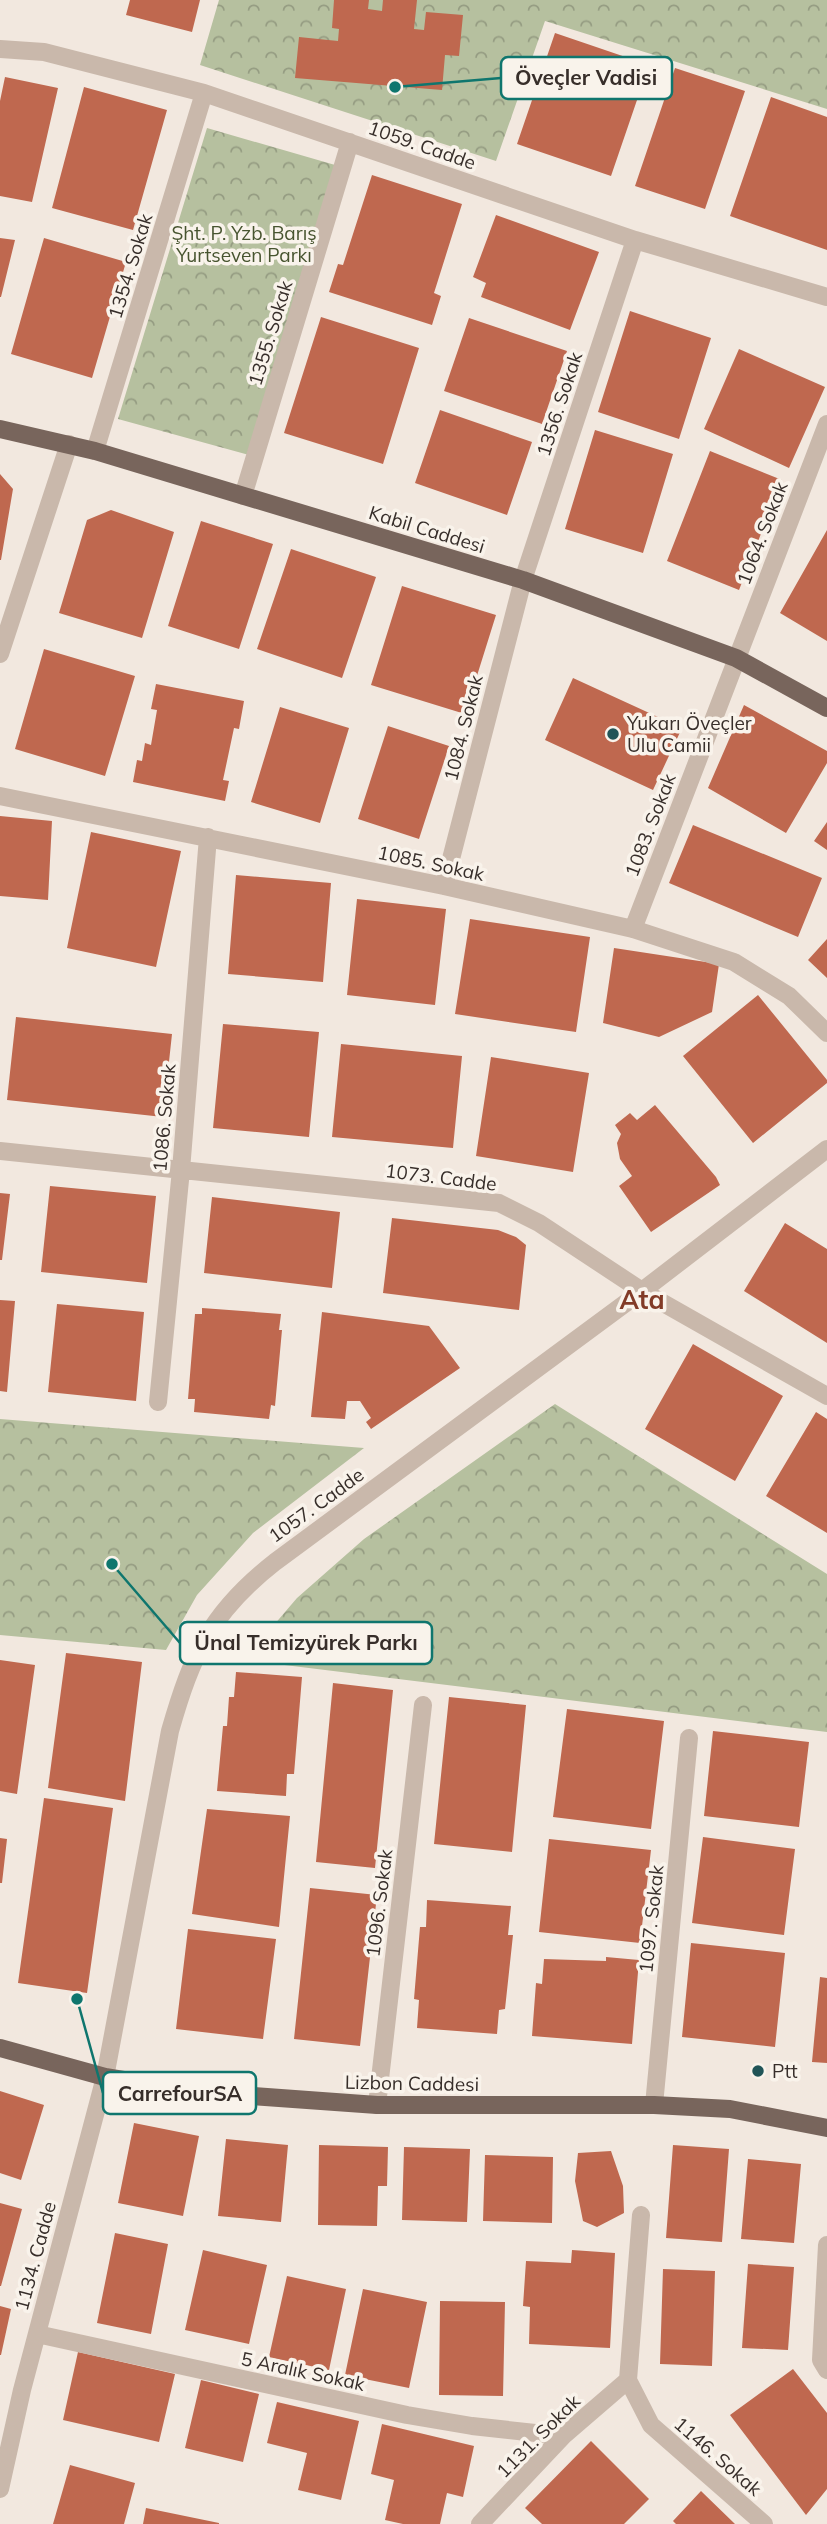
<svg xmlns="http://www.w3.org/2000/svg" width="827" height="2524" font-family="Mulish,sans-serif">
	<defs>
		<pattern id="forest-crowns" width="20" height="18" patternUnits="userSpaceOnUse" patternTransform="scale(1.75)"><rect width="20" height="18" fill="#b6c09f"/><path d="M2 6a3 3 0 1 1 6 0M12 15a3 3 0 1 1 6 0" fill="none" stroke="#959c82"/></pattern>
	</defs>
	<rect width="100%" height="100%" fill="#f2e8df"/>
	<path fill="url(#forest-crowns)" d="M219 0H827V109L545 21 496 161 200 65Z
		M207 128 342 167 249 455 118 419Z
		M555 1404 827 1574V1732L244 1660 297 1598 364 1539Z
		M0 1419 364 1448 253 1533 197 1595 166 1650 0 1635Z"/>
	<path fill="#bf684f" d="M130 0H200L192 32 126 15Z
		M334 0H369L368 9 382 11 383 0H417L414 29 424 30 426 12 463 15 459 56 445 55 442 90 295 78 299 37 338 41 339 29 332 28Z
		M555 33 649 65 611 176 517 144Z
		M675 68 745 91 705 209 635 186Z
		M5 77 58 88 32 202 0 196V101Z
		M84 87 167 110 133 230 52 208Z
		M771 97 827 117V250L730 216Z
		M372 175 462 204 434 293 441 296 432 325 329 292 338 264 343 265Z
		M496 215 599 252 570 330 481 297 486 283 473 277Z
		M0 238 15 240 1 297H0Z
		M44 238 126 262 92 378 11 354Z
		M630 311 711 338 679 439 598 412Z
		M321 317 419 348 383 464 284 433Z
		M469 318 567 351 542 424 444 391Z
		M739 349 825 387 789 468 704 429Z
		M440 410 532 442 507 515 415 483Z
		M595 430 673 454 643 553 565 529Z
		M710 451 782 480 739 590 667 561Z
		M0 474 13 489 1 560H0Z
		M111 510 174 532 142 638 59 613 87 520Z
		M201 521 273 544 239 649 168 626Z
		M827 530V641L780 613Z
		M291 549 376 577 342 678 257 649Z
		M402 586 496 615 465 714 371 685Z
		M44 649 135 676 105 776 15 749Z
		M573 678 682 728 653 790 545 740Z
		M156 684 244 701 239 729 234 728 223 780 229 781 225 801 133 782 137 760 142 761 145 743 151 745 157 710 151 709Z
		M744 705 827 751V763L786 833 708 788Z
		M280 707 349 728 320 823 251 802Z
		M388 726 449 746 419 839 358 819Z
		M0 816 52 821 48 900 0 896Z
		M827 822V850L814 841Z
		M693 825 822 878 798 937 669 883Z
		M91 832 181 851 156 967 67 948Z
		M236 875 331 883 323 982 228 974Z
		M357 899 446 909 435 1005 347 995Z
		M470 919 590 937 576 1032 455 1014Z
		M827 939V978L808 960Z
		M614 948 719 964 712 1012 659 1037 603 1023Z
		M758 995 827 1080V1083L753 1143 683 1056Z
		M16 1017 172 1034 163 1117 7 1100Z
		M223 1024 319 1032 309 1137 213 1128Z
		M341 1044 462 1056 453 1148 332 1137Z
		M491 1057 589 1073 573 1172 476 1156Z
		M655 1105 716 1177 720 1185 651 1232 619 1186 632 1176 620 1159 617 1143 621 1134 615 1125 630 1113 637 1120Z
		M50 1186 156 1196 147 1283 41 1272Z
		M0 1193 10 1194 2 1260H0Z
		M212 1197 340 1212 332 1288 204 1273Z
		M392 1218 498 1230 516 1237 526 1245 519 1310 383 1293Z
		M785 1223 827 1249V1343L744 1291Z
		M0 1300 15 1301 7 1392 0 1391Z
		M57 1304 144 1312 136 1401 48 1392Z
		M202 1308 281 1314 279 1330H282L275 1406 271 1405 269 1419 194 1412 195 1399H188L195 1314H202Z
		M322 1312 429 1326 460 1368 371 1429 366 1422 371 1418 360 1401H347L345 1419 311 1417Z
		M693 1344 783 1396 735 1481 645 1429Z
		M816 1412 827 1419V1533L766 1496Z
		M66 1653 142 1662 125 1801 48 1788Z
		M0 1660 35 1665 17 1794 0 1791Z
		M236 1672 302 1677 294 1774H287L286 1796 217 1791 223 1726H227L229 1697H234Z
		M333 1683 393 1690 375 1868 316 1862Z
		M449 1697 526 1705 512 1852 434 1844Z
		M567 1709 664 1721 651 1829 553 1817Z
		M713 1731 809 1742 799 1827 704 1816Z
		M44 1798 113 1808 87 1993 18 1983Z
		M207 1809 290 1816 279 1927 192 1914Z
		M703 1837 795 1849 784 1935 692 1923Z
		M0 1838 7 1839 2 1883H0Z
		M549 1839 651 1850 640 1943 539 1932Z
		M310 1888 377 1895 360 2046 294 2039Z
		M427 1900 511 1906 508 1935H513L505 2009 499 2010 497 2034 417 2028 419 2000 414 1999 420 1927H426Z
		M188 1929 276 1939 263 2039 176 2029Z
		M691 1943 785 1953 775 2047 682 2037Z
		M606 1957 639 1960 632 2044 532 2036 536 1983 542 1984 544 1959 606 1961Z
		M820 1977 827 1978V2063L812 2062Z
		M0 2091 44 2105 21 2180 0 2173Z
		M134 2123 199 2136 183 2216 118 2203Z
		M226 2139 288 2145 281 2222 218 2216Z
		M319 2145 388 2147 387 2186H378L377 2226 318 2225Z
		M673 2145 729 2149 722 2242 666 2238Z
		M404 2147 470 2149 467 2222 402 2220Z
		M611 2151 623 2186 624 2213 597 2227 583 2221 575 2181 578 2153Z
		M485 2155 553 2157 552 2223 483 2221Z
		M748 2159 801 2164 794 2243 741 2239Z
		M0 2203 22 2209 1 2286H0Z
		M115 2233 168 2244 151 2334 97 2323Z
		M203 2250 267 2265 249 2344 185 2330Z
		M572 2250 615 2253 610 2348 529 2344 530 2307 523 2306 526 2261 571 2263Z
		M748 2264 794 2267 788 2350 742 2348Z
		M663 2269 715 2271 712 2366 660 2364Z
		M287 2276 346 2289 329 2370 269 2357Z
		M363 2289 427 2302 409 2388 345 2375Z
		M440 2301 505 2302 503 2396 439 2395Z
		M0 2306 11 2309 1 2355H0Z
		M78 2352 175 2374 159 2442 63 2420Z
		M793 2369 827 2413V2489L806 2515 730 2415Z
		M201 2380 259 2394 243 2462 185 2448Z
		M277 2402 359 2421 341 2500 298 2490 307 2453 267 2443Z
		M382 2424 474 2446 463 2497 447 2493 440 2524H403L385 2520 394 2480 371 2474Z
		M591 2441 649 2499 624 2524H542L525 2508Z
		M70 2465 135 2483 124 2524H53Z
		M701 2491 735 2524H676L673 2521Z
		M146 2508 219 2523V2524H143Z"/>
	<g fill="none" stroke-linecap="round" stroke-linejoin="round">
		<path stroke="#c9b8ab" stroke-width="18" d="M0 49 44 52 204 93 635 240 827 297
			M95 451 204 93
			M243 496 350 142
			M0 654 69 444
			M0 796 444 886 633 929 734 962 789 996 827 1033
			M444 886 523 580 635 240
			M633 929 827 424
			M0 1151 499 1203 539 1223 642 1291 827 1396
			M158 1402 181 1170 208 837
			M377 2105 423 1705
			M654 2105 689 1738
			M827 2245 821 2360 827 2370
			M37 2334 407 2415 472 2426 563 2436
			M628 2380 651 2425 764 2524
			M628 2380 641 2215
			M0 2489 22 2390 105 2077 170 1731C192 1654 211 1612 275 1562L642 1291 827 1149
			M480 2524 563 2436 628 2380"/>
		<path stroke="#78655c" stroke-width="18" d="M0 429 95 451 523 580 736 658 827 708
			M0 2048 105 2077 197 2092 377 2105H654L730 2109 827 2128"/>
	</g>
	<g fill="#215457" stroke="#f9f3eb" stroke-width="2.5">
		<circle cx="613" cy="734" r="7"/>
		<circle cx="758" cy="2071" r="7"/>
	</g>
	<g text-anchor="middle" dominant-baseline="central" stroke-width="7" stroke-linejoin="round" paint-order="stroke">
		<g font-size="19" fill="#372e2a" stroke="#f9f3eb">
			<text transform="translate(422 145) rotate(19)">1059. Cadde</text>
			<text transform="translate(130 266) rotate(-73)">1354. Sokak</text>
			<text transform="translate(270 333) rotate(-73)">1355. Sokak</text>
			<text transform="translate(559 404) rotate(-72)">1356. Sokak</text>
			<text transform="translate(427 529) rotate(17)">Kabil Caddesi</text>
			<text transform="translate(762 533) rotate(-69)">1064. Sokak</text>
			<text transform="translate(463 728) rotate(-76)">1084. Sokak</text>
			<text transform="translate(650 825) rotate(-69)">1083. Sokak</text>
			<text transform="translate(431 863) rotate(12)">1085. Sokak</text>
			<text transform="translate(164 1118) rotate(-85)">1086. Sokak</text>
			<text transform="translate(441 1177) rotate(7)">1073. Cadde</text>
			<text transform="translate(316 1505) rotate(-36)">1057. Cadde</text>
			<text transform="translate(379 1903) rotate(-83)">1096. Sokak</text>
			<text transform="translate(651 1919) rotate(-84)">1097. Sokak</text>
			<text transform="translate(412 2083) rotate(1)">Lizbon Caddesi</text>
			<text transform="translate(35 2256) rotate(-75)">1134. Cadde</text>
			<text transform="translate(303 2371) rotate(12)">5 Aralık Sokak</text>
			<text transform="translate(538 2436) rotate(-45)">1131. Sokak</text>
			<text transform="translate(718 2456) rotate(41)">1146. Sokak</text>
		</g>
		<g font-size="19" fill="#47542f" stroke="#f9f3eb">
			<text x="244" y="233">Şht. P. Yzb. Barış<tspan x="244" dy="22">Yurtseven Parkı</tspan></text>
		</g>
		<g font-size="19" fill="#372e2a" stroke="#f9f3eb" text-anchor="start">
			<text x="627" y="723">Yukarı Öveçler<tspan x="627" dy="22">Ulu Camii</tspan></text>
			<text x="772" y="2071">Ptt</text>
		</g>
		<g font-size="26" font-weight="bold" fill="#823b27" stroke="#f9f3eb">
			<text x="642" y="1299">Ata</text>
		</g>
	</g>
	<path fill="none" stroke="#0f766e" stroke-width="2.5" d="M395 87L501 78M112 1564L180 1643M77 1999L103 2093"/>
	<g fill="#0f766e" stroke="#f9f3eb" stroke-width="2.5">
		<circle cx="395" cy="87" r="7"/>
		<circle cx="112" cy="1564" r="7"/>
		<circle cx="77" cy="1999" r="7"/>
	</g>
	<g fill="#f9f3eb" stroke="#0f766e" stroke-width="2.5">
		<rect x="501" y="57" width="171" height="42" rx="7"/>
		<rect x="180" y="1622" width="252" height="42" rx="7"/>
		<rect x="103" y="2072" width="153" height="42" rx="7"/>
	</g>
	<g font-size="21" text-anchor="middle" font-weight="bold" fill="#372e2a">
		<text x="586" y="85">Öveçler Vadisi</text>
		<text x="306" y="1650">Ünal Temizyürek Parkı</text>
		<text x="180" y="2101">CarrefourSA</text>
	</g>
</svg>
